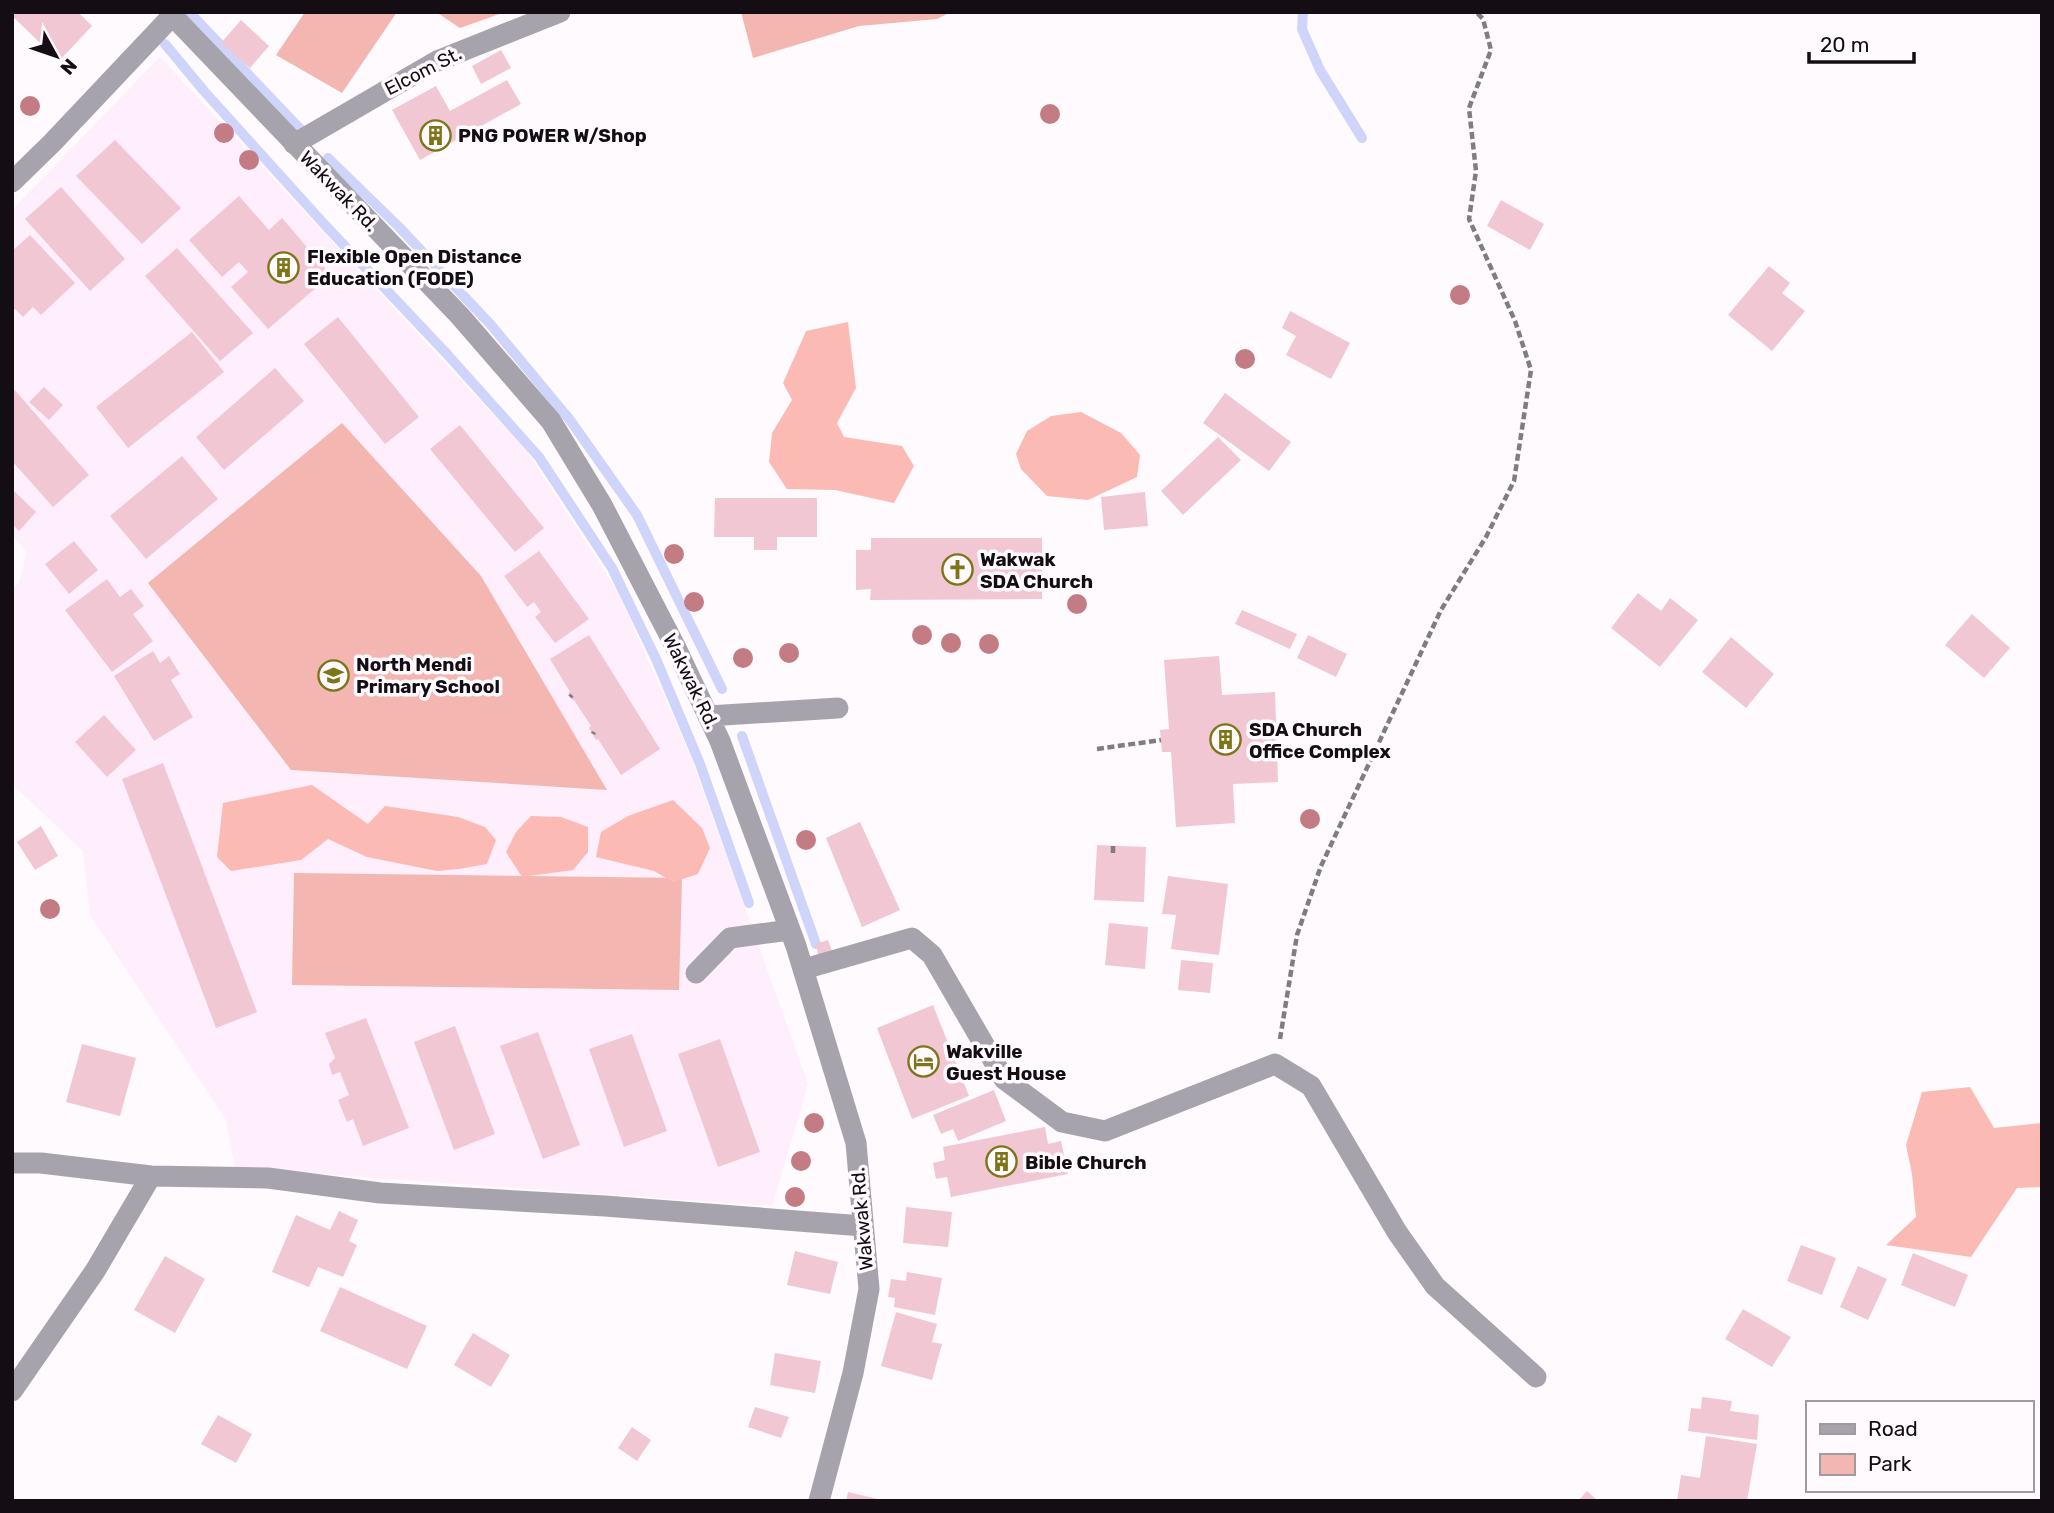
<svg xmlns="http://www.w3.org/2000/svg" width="2054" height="1513" font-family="Rubik,sans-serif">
	<rect width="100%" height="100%" fill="#fefafe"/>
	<path fill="#ffeefc" d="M160 57 526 450 618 592 691 757 808 1084 772 1206 235 1168 226 1120 90 915 83 851 12 784V588L19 583 27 552 12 535V210Z"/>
	<path fill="#f3b6b1" d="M305 12H397L342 93 276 55Z
		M436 12H505L460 28Z
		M741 12H951L937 19 859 26 753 58Z
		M342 423 481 576 607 790 291 770 148 583Z
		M294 873 682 878 679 990 292 985Z"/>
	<path fill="#fcbab4" d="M848 322 856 388 837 423 844 437 902 446 914 466 894 503 835 490 787 489 769 462 772 433 792 400 783 383 806 331Z
		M1081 412 1121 433 1140 455 1137 477 1088 500 1047 496 1021 469 1016 454 1027 431 1051 416Z
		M312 785 368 824 385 806 458 817 485 827 496 840 487 864 459 869 437 871 367 857 328 839 301 860 231 871 217 857 223 803Z
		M673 800 702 828 710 848 698 874 673 882 654 871 596 857 601 832 628 816Z
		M531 816 561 817 588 827V852L573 870 522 877 506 852 516 832Z
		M1970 1087 1994 1128 2042 1123V1187L2017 1188 1971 1257 1886 1245 1916 1217 1912 1174 1906 1145 1922 1092Z"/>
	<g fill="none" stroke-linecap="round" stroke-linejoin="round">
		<path stroke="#cfd5fa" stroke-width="10" d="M189 12 303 132
			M1303 12 1302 29 1320 70 1362 138
			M165 44 204 91 325 225 446 353 539 457 612 568 656 659 700 764 749 903
			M328 158 399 227 491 325 570 420 637 515 722 689
			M742 736 816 944"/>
	</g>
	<path fill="#f2c7d4" d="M12 12H78L92 26 59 61 12 16Z
		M241 20 269 46 250 68 221 43Z
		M501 50 511 68 481 84 472 66Z
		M507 80 521 104 420 160 392 110 436 86 450 111Z
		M115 140 181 208 142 244 76 176Z
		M61 187 125 259 90 291 25 219Z
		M239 196 269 230 282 218 331 275 268 329 231 287 248 272 239 262 222 277 189 240Z
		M1501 200 1544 224 1530 250 1487 226Z
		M30 235 75 283 41 315 33 307 23 317 15 309 12 311V251Z
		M177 248 253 333 220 361 145 276Z
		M1769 266 1790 283 1782 293 1805 311 1772 351 1728 315Z
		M1290 311 1350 343 1331 379 1286 355 1296 336 1282 328Z
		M338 317 419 417 385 444 304 344Z
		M192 332 224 372 128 448 96 407Z
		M275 368 304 401 224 470 196 437Z
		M12 387 89 475 53 507 12 461Z
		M44 387 63 405 49 420 29 402Z
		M1225 393 1291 442 1269 471 1203 423Z
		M460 425 544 528 515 552 430 449Z
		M1218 437 1241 460 1183 515 1161 491Z
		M182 456 218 499 146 559 110 516Z
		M12 489 36 512 19 531 12 524Z
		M1145 492 1148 526 1104 530 1101 497Z
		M715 498H817V537H777V550H754V537H714Z
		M871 538H1042V599L870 600 871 589 856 590V550H871Z
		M74 541 98 570 69 594 45 564Z
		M539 551 589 619 555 643 535 617 541 612 534 602 527 607 504 576Z
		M107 579 120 597 131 589 144 606 133 614 153 641 112 672 65 610Z
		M1638 593 1661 611 1670 598 1698 620 1660 667 1611 628Z
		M1242 610 1297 634 1290 649 1235 624Z
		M1972 614 2010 648 1984 678 1945 645Z
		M589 635 660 749 621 775 598 739 596 740 589 728 591 726 574 700 573 701 568 693 570 692 550 659Z
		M1308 635 1347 654 1336 677 1297 658Z
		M1731 637 1774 674 1746 708 1702 672Z
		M153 651 160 663 169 656 180 674 171 680 193 717 154 741 114 676Z
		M1219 656 1222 695 1275 692 1278 782 1233 784 1235 823 1176 827 1171 752H1162L1160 730 1169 729 1164 660Z
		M104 715 136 750 107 777 75 742Z
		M163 763 257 1012 216 1028 122 779Z
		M860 822 900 910 862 927 826 838Z
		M41 826 58 856 35 870 17 842Z
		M1097 845 1146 847 1144 902 1094 900Z
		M1168 876 1228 884 1219 955 1171 949 1176 915 1162 914Z
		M1109 923 1148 927 1145 969 1105 965Z
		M828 940 833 954 819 959 816 944Z
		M1181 960 1213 963 1210 993 1178 990Z
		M933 1005 969 1096 912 1119 877 1028Z
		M366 1018 409 1128 363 1146 353 1119 347 1122 338 1100 349 1095 340 1072 332 1075 329 1064 335 1058 325 1033Z
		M455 1026 495 1134 454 1150 414 1042Z
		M538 1032 580 1145 543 1159 500 1046Z
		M632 1034 667 1131 624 1147 589 1049Z
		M720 1039 760 1152 718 1167 678 1054Z
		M82 1044 136 1058 120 1116 66 1102Z
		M994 1090 1006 1121 958 1141 953 1129 941 1134 933 1115Z
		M1045 1127 1048 1144 1061 1141 1068 1174 951 1197 947 1177 936 1179 933 1163 945 1160 943 1147Z
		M906 1207 952 1212 948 1247 903 1243Z
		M339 1211 358 1220 349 1241 357 1245 343 1277 318 1267 309 1287 272 1272 296 1215 330 1230Z
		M1801 1245 1836 1258 1822 1295 1787 1281Z
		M795 1251 838 1262 830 1294 787 1285Z
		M1913 1253 1968 1275 1955 1307 1901 1285Z
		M165 1256 205 1279 175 1333 134 1310Z
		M1858 1266 1887 1279 1868 1320 1840 1307Z
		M907 1272 942 1278 935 1315 894 1307 895 1298 888 1297 891 1279 906 1281Z
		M340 1287 427 1326 407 1369 320 1331Z
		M1743 1309 1791 1337 1772 1367 1725 1339Z
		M896 1312 937 1324 932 1342 942 1344 932 1380 881 1366Z
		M473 1333 510 1355 491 1387 454 1365Z
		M775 1353 821 1361 815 1393 770 1385Z
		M1702 1397 1732 1401 1730 1411 1759 1415 1757 1440 1688 1431 1691 1408 1701 1409Z
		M755 1407 789 1417 781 1438 748 1427Z
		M218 1415 252 1434 236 1463 201 1444Z
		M632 1427 651 1440 637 1461 618 1448Z
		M1706 1436 1757 1444 1747 1501H1677L1681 1475 1700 1478Z
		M1587 1491 1598 1501H1578Z
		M848 1492 882 1500V1501H846Z"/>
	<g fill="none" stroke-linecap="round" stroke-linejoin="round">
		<path stroke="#827c81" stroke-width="4.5" stroke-dasharray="7 3.5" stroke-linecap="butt" d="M570 697 572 695
			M593 734 594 732
			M1097 749 1161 740
			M1113 853V846
			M1280 1039 1297 935 1321 866 1441 610 1486 537 1514 481 1531 370 1515 321 1469 219 1476 171 1469 108 1491 50 1483 19 1476 12"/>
		<path stroke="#a7a3ad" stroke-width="21" d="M169 12 460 316 551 421 602 505 675 646 720 741 796 946 856 1143 869 1289 853 1373 819 1501
			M294 144 437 61 560 12
			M12 182 52 143 172 16
			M708 716 838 708
			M804 969 912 938 932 955 1004 1079 1062 1122 1105 1131 1275 1064 1311 1086 1397 1232 1435 1286 1536 1377
			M696 973 730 938 790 930
			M12 1163H41L151 1176 268 1178 380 1193 605 1206 863 1226
			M12 1391 95 1271 151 1176"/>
	</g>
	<g fill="#c37c83">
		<circle cx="30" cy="106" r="10"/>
		<circle cx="1050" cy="114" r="10"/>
		<circle cx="224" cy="133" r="10"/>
		<circle cx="249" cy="160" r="10"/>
		<circle cx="1460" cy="295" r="10"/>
		<circle cx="1245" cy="359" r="10"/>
		<circle cx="674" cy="554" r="10"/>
		<circle cx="694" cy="602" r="10"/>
		<circle cx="1077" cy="604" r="10"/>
		<circle cx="922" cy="635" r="10"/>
		<circle cx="951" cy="643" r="10"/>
		<circle cx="989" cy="644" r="10"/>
		<circle cx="789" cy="653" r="10"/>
		<circle cx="743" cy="658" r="10"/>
		<circle cx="1310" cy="819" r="10"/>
		<circle cx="806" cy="840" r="10"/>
		<circle cx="50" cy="909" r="10"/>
		<circle cx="814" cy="1123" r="10"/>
		<circle cx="801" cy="1161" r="10"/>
		<circle cx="795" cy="1197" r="10"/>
	</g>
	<defs>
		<symbol id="building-ring" viewBox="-11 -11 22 22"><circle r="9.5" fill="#fefafe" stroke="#7d7518" stroke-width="1.5"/><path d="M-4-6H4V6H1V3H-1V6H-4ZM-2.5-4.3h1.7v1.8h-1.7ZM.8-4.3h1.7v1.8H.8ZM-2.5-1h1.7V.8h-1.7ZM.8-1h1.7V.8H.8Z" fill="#7d7518"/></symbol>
		<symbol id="church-ring" viewBox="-11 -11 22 22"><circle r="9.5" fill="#fefafe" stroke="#7d7518" stroke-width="1.5"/><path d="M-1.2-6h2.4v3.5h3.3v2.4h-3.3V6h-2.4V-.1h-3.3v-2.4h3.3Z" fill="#7d7518"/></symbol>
		<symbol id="school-ring" viewBox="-11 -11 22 22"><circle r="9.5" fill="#fefafe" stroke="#7d7518" stroke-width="1.5"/><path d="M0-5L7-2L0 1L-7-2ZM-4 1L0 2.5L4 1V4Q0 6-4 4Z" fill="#7d7518"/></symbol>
		<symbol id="hotel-ring" viewBox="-11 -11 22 22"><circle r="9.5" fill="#fefafe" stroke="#7d7518" stroke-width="1.5"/><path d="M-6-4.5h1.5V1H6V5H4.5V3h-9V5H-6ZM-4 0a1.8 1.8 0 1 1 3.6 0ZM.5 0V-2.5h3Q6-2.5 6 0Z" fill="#7d7518"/></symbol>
	</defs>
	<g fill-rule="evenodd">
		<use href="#building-ring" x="418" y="118" width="35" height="35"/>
		<use href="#building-ring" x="266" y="250" width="35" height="35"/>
		<use href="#church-ring" x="940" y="552" width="35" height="35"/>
		<use href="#school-ring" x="316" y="658" width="35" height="35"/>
		<use href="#building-ring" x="1208" y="722" width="35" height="35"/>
		<use href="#hotel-ring" x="906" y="1044" width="35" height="35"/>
		<use href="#building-ring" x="984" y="1144" width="35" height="35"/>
	</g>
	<g text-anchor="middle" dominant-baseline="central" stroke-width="7" stroke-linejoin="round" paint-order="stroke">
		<g font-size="19" fill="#140d13" stroke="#fefafe">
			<text transform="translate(423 71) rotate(-27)">Elcom St.</text>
			<text transform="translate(339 191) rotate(46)">Wakwak Rd.</text>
			<text transform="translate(691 681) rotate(64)">Wakwak Rd.</text>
			<text transform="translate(862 1219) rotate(-95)">Wakwak Rd.</text>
		</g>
		<g font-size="19" font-weight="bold" fill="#140d13" stroke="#fefafe" text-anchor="start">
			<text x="458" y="135">PNG POWER W/Shop</text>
			<text x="307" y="256">Flexible Open Distance<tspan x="307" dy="22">Education (FODE)</tspan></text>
			<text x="980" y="559">Wakwak<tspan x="980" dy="22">SDA Church</tspan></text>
			<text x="356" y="664">North Mendi<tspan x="356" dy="22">Primary School</tspan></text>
			<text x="1249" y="729">SDA Church<tspan x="1249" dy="22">Office Complex</tspan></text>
			<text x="946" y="1051">Wakville<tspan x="946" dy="22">Guest House</tspan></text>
			<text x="1025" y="1162">Bible Church</text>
		</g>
	</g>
	<rect width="2054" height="1513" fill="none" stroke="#140d13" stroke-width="28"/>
	<rect x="1806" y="1401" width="228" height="91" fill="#fefafe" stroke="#a09ba0" stroke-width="2"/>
	<rect x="1820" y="1424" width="35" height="10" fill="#a7a3ad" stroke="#a09ba0" stroke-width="2"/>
	<text x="1868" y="1436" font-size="21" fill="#140d13">Road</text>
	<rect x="1820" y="1454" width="35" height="21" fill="#f3b6b1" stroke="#a09ba0" stroke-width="2"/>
	<text x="1868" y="1471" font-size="21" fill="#140d13">Park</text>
	<g transform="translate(56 56) rotate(130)" stroke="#fefafe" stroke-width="5" paint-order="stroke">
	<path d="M0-5L12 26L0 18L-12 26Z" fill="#140d13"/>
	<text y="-10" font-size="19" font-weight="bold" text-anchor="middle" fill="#140d13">N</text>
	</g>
	<path d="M1809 52v10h105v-10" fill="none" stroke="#140d13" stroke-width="3.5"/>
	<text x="1820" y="52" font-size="21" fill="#140d13" stroke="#fefafe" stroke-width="5" paint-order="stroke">20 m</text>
</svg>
